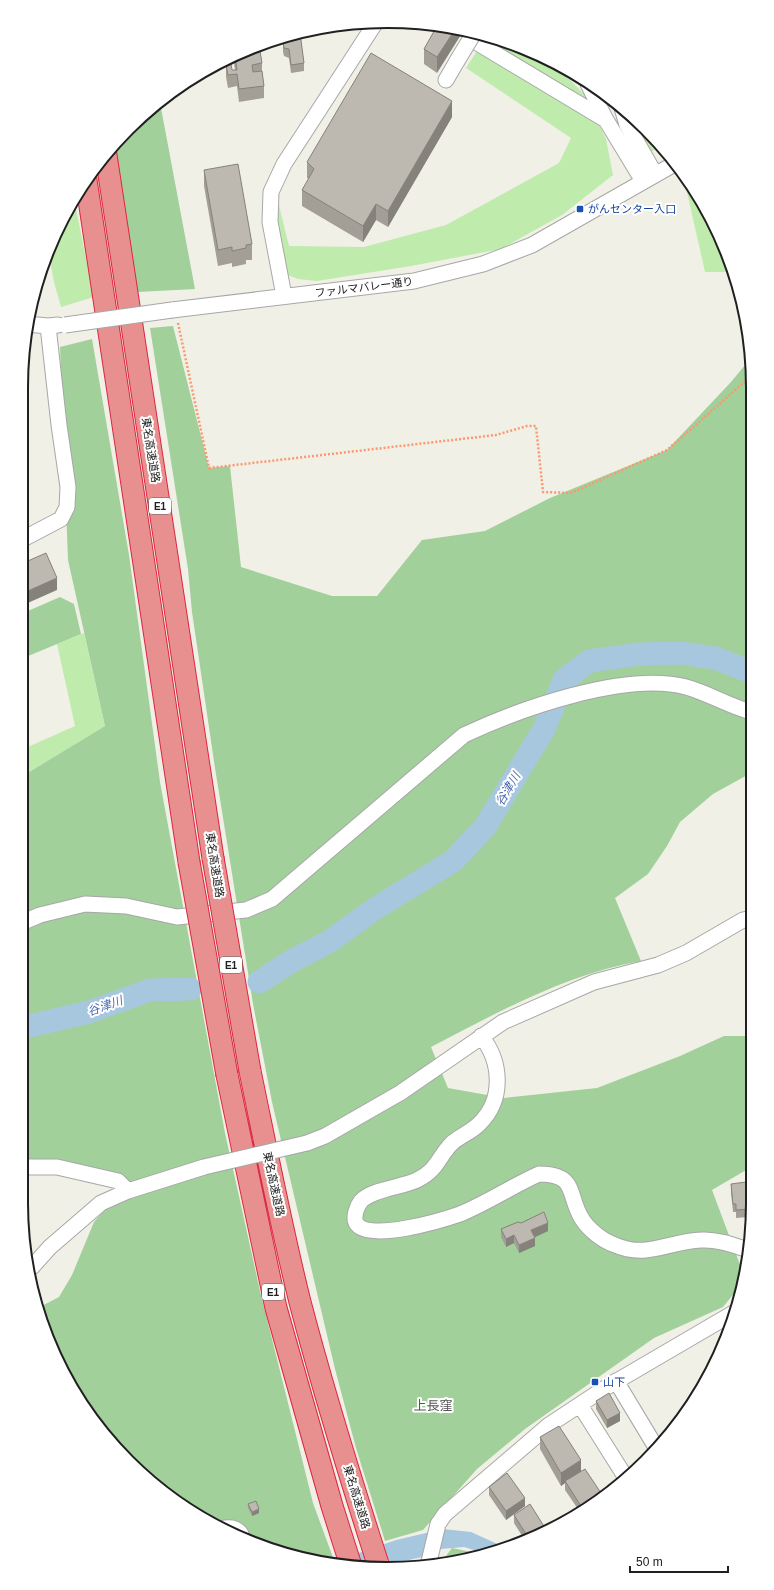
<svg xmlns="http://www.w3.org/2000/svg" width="774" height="1590" font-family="Helvetica,'Noto Sans JP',sans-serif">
	<rect width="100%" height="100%" fill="#f1f0e7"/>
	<path fill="#bfebad" d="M486 37 527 49 554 64 584 94 606 139 613 175 562 215 501 249 411 266 317 281 298 279 282 273 276 193 289 246 364 247 446 225 559 163 571 138 466 68Z
		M636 122 660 147 649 153Z
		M690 186 725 247 732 272H705L686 188Z
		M74 199 94 297 61 307 54 282 48 250Z
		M84 633 105 726 21 777V750L75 726 57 644Z"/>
	<path fill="#a1d09b" d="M162 100 161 108 195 289 138 292 114 146 128 128Z
		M173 326 209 468 230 466 241 567 332 596H377L422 540 485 531 550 498 667 450 731 382 750 359 751 773 713 794 680 822 667 846 648 874 615 898 641 961C567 974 498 1012 431 1047L448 1088 504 1098 597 1088 680 1056 724 1036H752L753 1166 712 1190 745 1278 744 1281 723 1307 654 1338 525 1429 477 1469 423 1530 385 1541 356 1448 335 1369 272 1102 253 1004 215 768 192 612 188 569 150 328Z
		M92 339 129 555 160 782 225 1133 260 1291 313 1503 335 1563 315 1562 204 1520 146 1478 97 1426 41 1321 38 1308 59 1297 72 1275 94 1222 124 1187 57 1167 21 1172V777L105 726 68 560 60 347Z
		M60 597 74 604 81 634 21 659V614Z
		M452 1548 476 1553 440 1564Z"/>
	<path fill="#a7c7df" d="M443 1529 471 1532 502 1546 480 1552 464 1547 441 1549 426 1556 392 1564 333 1562 396 1540Z"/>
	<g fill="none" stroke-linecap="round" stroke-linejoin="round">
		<path stroke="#a7c7df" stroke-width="23" d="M259 982 290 962 330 941 376 908 453 861 485 827 544 729 564 680 589 661 640 654 680 653 715 658 751 672
			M21 1028 89 1012 150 990 190 989"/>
		<defs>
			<path id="minor" d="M476 42 606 120
				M446 80 457 61
				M588 84 606 120 643 181
				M622 108 627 125 655 174
				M284 296 270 222 271 192 284 164 376 22
				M172 310 414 281 483 264 532 245 676 163
				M27 324 48 326 58 325
				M21 540 61 519 67 507 68 487 59 425 48 326
				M21 923 40 915 85 904 126 906 177 917 246 910 272 899 464 735C519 709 626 671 686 687 708 693 729 706 751 712
				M481 1036C502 1062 504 1100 479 1124 471 1132 460 1136 452 1143 438 1157 438 1170 417 1180 403 1187 372 1189 361 1201 357 1206 353 1217 356 1223 367 1243 443 1220 460 1214 487 1203 512 1186 539 1174 578 1174 567 1195 582 1219 589 1230 603 1241 615 1245 647 1259 670 1241 701 1240 717 1239 733 1245 748 1250
				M307 1143 325 1136 400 1093 503 1022 594 982 658 965 686 953 743 920 752 918
				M21 1169 27 1167H57L118 1181 128 1191
				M32 1267 50 1247 101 1203 128 1191 204 1167
				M616 1381 657 1449
				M580 1405 626 1478
				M225 1528C232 1527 237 1528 241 1534
				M428 1566 438 1524 445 1514 549 1425 605 1388 735 1312"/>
			<path id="highway" d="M106 155 213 858
				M86 180 189 862
				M250 1071C266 1148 281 1226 300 1302 323 1390 350 1477 378 1564
				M227 1075 276 1308 332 1506 350 1563"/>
		</defs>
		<use href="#minor" stroke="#a7a7a7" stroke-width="17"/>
		<use href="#highway" stroke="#dd2641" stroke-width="23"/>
		<path stroke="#fb986e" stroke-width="2.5" stroke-dasharray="2 2" stroke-linecap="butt" d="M657 144 658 150
			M178 323 209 468 496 435 527 426H536L543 492 571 493 667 450 750 377"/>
		<use href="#minor" stroke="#fff" stroke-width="15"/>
		<use href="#highway" stroke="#e8908f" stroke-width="21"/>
		<defs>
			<path id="minor-bridge" d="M457 61 474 33
				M65 325 172 310
				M204 1167 307 1143"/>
			<path id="highway-bridge" d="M213 858 250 1071
				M189 862 227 1075"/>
		</defs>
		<use href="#minor-bridge" stroke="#a7a7a7" stroke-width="17" stroke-linecap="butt"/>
		<use href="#highway-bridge" stroke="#dd2641" stroke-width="23" stroke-linecap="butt"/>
		<use href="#minor-bridge" stroke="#fff" stroke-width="15"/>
		<use href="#highway-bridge" stroke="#e8908f" stroke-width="21"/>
	</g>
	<path fill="#a39f97" d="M437 26V73L424 64V49Z
		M300 33 304 63V71L291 73 289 58 284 56 283 52V43L286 38V37Z
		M247 49 262 63V71L264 86V98L239 102 237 86 228 88 226 77V65L232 70H235L233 56Z
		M452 117 388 227 376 220 363 242 302 206V190L309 179 307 178V162Z
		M204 170 252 244V260H246V264L232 267V263L218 266 204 186Z
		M731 1184 749 1209V1217L736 1218V1212H733L731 1192Z
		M501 1229 548 1231 534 1237 535 1246 519 1253 514 1243 506 1247 501 1237Z
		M596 1401 620 1421 607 1428 596 1409Z
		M540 1437 581 1471 601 1499 580 1512 565 1490V1483L561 1486 540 1449Z
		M489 1487 525 1506 506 1520 489 1495Z
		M248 1504 259 1513 252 1516 248 1508Z
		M514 1515 547 1532 524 1539 514 1523Z"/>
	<path fill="#85827b" d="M456 28 464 30 437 73V57Z
		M452 101V117L388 227V211Z
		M376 204V220L363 242V226Z
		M57 578V590L21 606V594Z
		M548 1223V1231L531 1239V1230Z
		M514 1235V1243L506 1247V1239Z
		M535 1238V1246L519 1253V1245Z
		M620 1413V1421L607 1428V1420Z
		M581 1460V1472L561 1486V1473Z
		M601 1493V1499L581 1511V1506Z
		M525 1498V1506L506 1520V1511Z
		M259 1509V1513L252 1516V1512Z"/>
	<path fill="#beb9b0" stroke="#85827b" d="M437 26 456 28 437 57 424 49Z
		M300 33 304 63 291 65 289 49 284 48 283 43 286 37Z
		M259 45 262 63 252 65 253 72 262 71 264 86 239 89 237 74 228 75 226 65 231 64 232 70H237L235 55 247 49Z
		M371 53 452 101 388 211 376 204 363 226 302 190 314 169 307 162Z
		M238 164 252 244 246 245V248L232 251V247L218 250 204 170Z
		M46 553 57 578 21 594V564Z
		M746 1182 749 1209 736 1210V1204H733L731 1184Z
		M544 1212 548 1223 531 1230 535 1238 519 1245 514 1235 506 1239 501 1229 518 1222 521 1223Z
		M609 1393 620 1413 607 1420 596 1401Z
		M559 1426 581 1460 561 1473 540 1437Z
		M585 1469 601 1493 581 1506 565 1481Z
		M507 1473 525 1498 506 1511 489 1487Z
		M256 1501 259 1509 252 1512 248 1504Z
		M530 1504 547 1531 545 1532 528 1537 514 1515Z"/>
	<g fill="#1a4fb4" stroke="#fff" stroke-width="1.5">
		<rect x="576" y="205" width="8" height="8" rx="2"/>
		<rect x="591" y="1378" width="8" height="8" rx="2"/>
	</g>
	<g text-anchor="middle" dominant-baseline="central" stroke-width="4" stroke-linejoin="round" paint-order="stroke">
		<g fill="#fff" stroke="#636363" stroke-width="1">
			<rect x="149" y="498" width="22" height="16" rx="3"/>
			<rect x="220" y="957" width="22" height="16" rx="3"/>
			<rect x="262" y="1284" width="22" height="16" rx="3"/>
		</g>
		<g font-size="10" font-weight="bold" fill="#202020">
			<text x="160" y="506">E1</text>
			<text x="231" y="965">E1</text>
			<text x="273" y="1292">E1</text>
		</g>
		<g font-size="11" fill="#164399" stroke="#fff" text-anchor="start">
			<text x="588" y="209">がんセンター入口</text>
			<text x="603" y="1382">山下</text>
		</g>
		<g font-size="11" fill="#202020" stroke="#fff">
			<text transform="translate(364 287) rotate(-7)">ファルマバレー通り</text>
			<text transform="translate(151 450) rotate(81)">東名高速道路</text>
			<text transform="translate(215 865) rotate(81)">東名高速道路</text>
			<text transform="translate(274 1184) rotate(78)">東名高速道路</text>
			<text transform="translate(357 1497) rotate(73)">東名高速道路</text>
		</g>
		<g font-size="12" font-style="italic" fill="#4b6ab2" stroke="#fff">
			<text transform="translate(508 789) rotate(-59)">谷津川</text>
			<text transform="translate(105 1006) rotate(-19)">谷津川</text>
		</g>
		<g font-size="13" fill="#535353" stroke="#fff">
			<text x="433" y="1405">上長窪</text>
		</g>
	</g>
	<path d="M0 0H774V1590H0ZM387 28H387A359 359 0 0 1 746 387V1203A359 359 0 0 1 387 1562H387A359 359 0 0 1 28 1203V387A359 359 0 0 1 387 28Z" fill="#fff" fill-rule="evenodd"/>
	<path fill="none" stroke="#202020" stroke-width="2" d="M387 28H387A359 359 0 0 1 746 387V1203A359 359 0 0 1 387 1562H387A359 359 0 0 1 28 1203V387A359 359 0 0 1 387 28Z"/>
	<path d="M630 1566v6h98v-6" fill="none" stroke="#202020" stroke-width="2"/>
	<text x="636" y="1566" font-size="12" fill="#202020" stroke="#ffffff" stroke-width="3" paint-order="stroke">50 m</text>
</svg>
